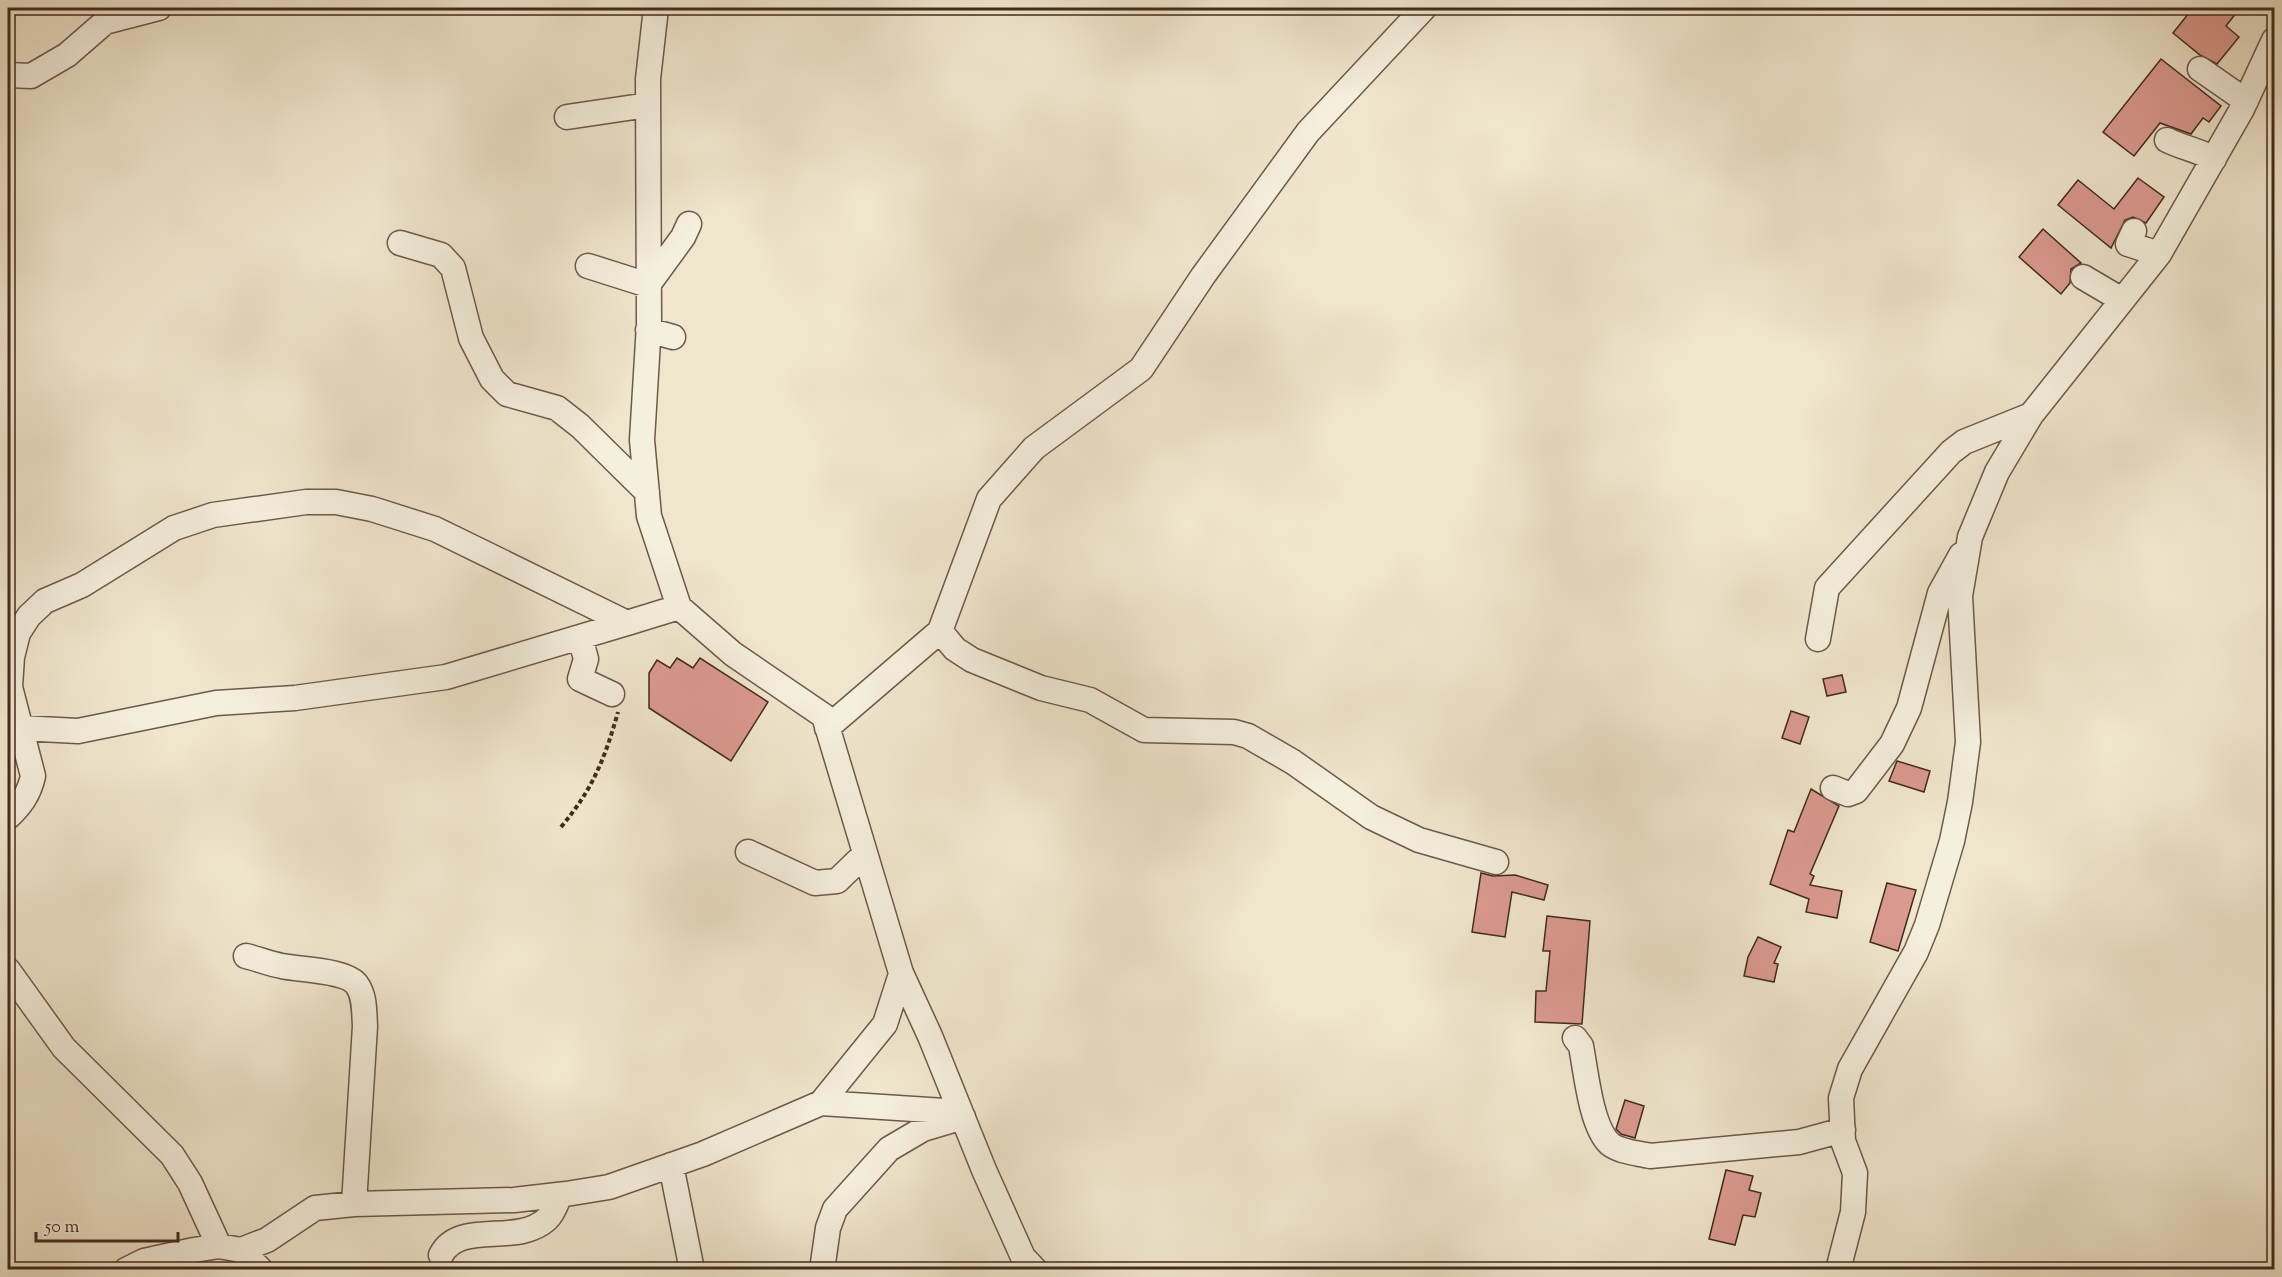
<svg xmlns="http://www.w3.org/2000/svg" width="2282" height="1277" font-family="'Sorts Mill Goudy',serif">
	<rect width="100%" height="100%" fill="#f0e6cd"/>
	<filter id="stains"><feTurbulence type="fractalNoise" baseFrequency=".00333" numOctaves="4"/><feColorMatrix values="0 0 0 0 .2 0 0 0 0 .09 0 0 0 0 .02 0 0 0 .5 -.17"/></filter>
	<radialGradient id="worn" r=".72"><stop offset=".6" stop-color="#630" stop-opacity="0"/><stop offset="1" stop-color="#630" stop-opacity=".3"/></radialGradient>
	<path fill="#db9a90" stroke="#412a1d" stroke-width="1.5" d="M2193 8H2240L2226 26 2239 37 2217 64 2200 55 2173 33Z
		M2161 59 2221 106 2209 122 2203 118 2191 134 2160 123 2134 156 2103 132Z
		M2138 178 2164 197 2146 223 2133 217 2125 220 2111 248 2058 205 2078 180 2114 209Z
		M2043 229 2081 263 2071 269 2070 283 2061 294 2019 257Z
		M677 658 693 668 700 658 768 702 731 761 649 708V673L657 660 670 668Z
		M1842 675 1846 692 1827 696 1823 679Z
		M1791 711 1809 717 1800 744 1782 738Z
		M1897 761 1930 771 1924 792 1889 781Z
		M1811 789 1839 806 1810 874 1814 876 1810 885 1842 891 1837 918 1806 912 1809 899 1770 884 1788 830 1794 832Z
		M1481 873 1493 876 1515 875 1548 885 1544 900 1512 892 1505 937 1472 932Z
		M1887 883 1916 890 1898 951 1870 942Z
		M1547 916 1590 921 1582 1024 1535 1022 1536 991H1546L1550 951H1543Z
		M1758 937 1781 947 1774 963 1778 964 1774 982 1744 976 1748 957Z
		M1625 1100 1644 1106 1635 1138 1621 1134 1616 1129Z
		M1726 1170 1753 1176 1749 1190 1761 1193 1755 1217 1743 1215 1735 1245 1709 1239Z"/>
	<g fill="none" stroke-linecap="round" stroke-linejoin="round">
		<defs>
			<path id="minor" d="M656 8 648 79 649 324 642 440 649 516 679 607 733 654 824 716 901 973 930 1036 984 1170 1023 1257 1035 1270
				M2200 69 2246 101
				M8 75 31 76 67 55 105 22 159 8
				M567 117 648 105
				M2167 140C2183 148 2198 150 2214 159
				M2134 231 2128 244 2159 254
				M400 243 441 255 453 268 471 338 492 379 507 394 557 408 580 426 647 492
				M588 266 648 285 683 237 689 224
				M2083 277 2122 300
				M648 330 673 337
				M940 631 955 649 972 660 1041 688 1090 700 1144 730 1234 732 1248 736 1293 762 1371 817 1419 840 1496 862
				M580 637 586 659 580 679 612 694
				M1818 639 1827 588 1951 452 1964 442 2031 415
				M827 728 940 631 989 499 1034 448 1141 369 1203 276 1308 132 1424 8
				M8 730 20 728 78 731 216 703 295 698 446 677 627 623
				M1833 788 1848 794 1856 791 1892 744 1909 708 1940 593 1961 555
				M8 817C21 805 29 794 33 776L10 687 12 657 18 633 29 616 45 601 82 585 174 528 213 515 306 502H336L372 509 435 529 627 623 679 607
				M748 852 815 883 837 881 865 854
				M246 956C258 959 270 964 282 966 300 970 347 970 357 985 365 996 364 1012 365 1026L354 1204
				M8 970 64 1048 172 1155 190 1183 219 1246
				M1575 1038 1581 1046C1586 1072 1591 1127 1610 1144 1620 1152 1638 1153 1650 1156L1799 1142 1843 1130
				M821 1103 960 1112
				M671 1165 692 1270
				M241 1250 261 1270
				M441 1255C460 1219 517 1247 547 1219 553 1214 557 1202 560 1195
				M126 1270 144 1261 194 1250 219 1246 241 1250 267 1240 315 1208 354 1204 514 1200 566 1194 609 1187 703 1154 821 1103 885 1024 901 974
				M822 1270 828 1228 835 1209 889 1149 923 1129 963 1117
				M1838 1270 1853 1212 1855 1173 1843 1141 1841 1098 1850 1069 1916 952 1927 925 1952 841 1960 802 1968 742 1960 596 1970 537 1997 472 2031 415 2159 254 2242 109 2274 40"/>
		</defs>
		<use href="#minor" stroke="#6d5949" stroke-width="27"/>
		<path stroke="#412a1d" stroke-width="4" stroke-dasharray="4.5 3" stroke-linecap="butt" d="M561 827C593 789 605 758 618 712"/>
		<use href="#minor" stroke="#f5efde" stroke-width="24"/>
	</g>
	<rect width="2282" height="1277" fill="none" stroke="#f0e6cd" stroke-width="30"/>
	<rect x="9" y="9" width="2264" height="1259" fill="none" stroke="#412a1d" stroke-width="3"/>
	<rect x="15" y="15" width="2252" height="1247" fill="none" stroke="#412a1d" stroke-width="1.5"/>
	<path d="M36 1232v9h142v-9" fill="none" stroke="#412a1d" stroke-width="3"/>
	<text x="45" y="1232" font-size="18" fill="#412a1d" stroke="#f5efde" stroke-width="4.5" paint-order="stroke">50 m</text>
	<rect width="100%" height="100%" filter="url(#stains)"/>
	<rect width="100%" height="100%" fill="url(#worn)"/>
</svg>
